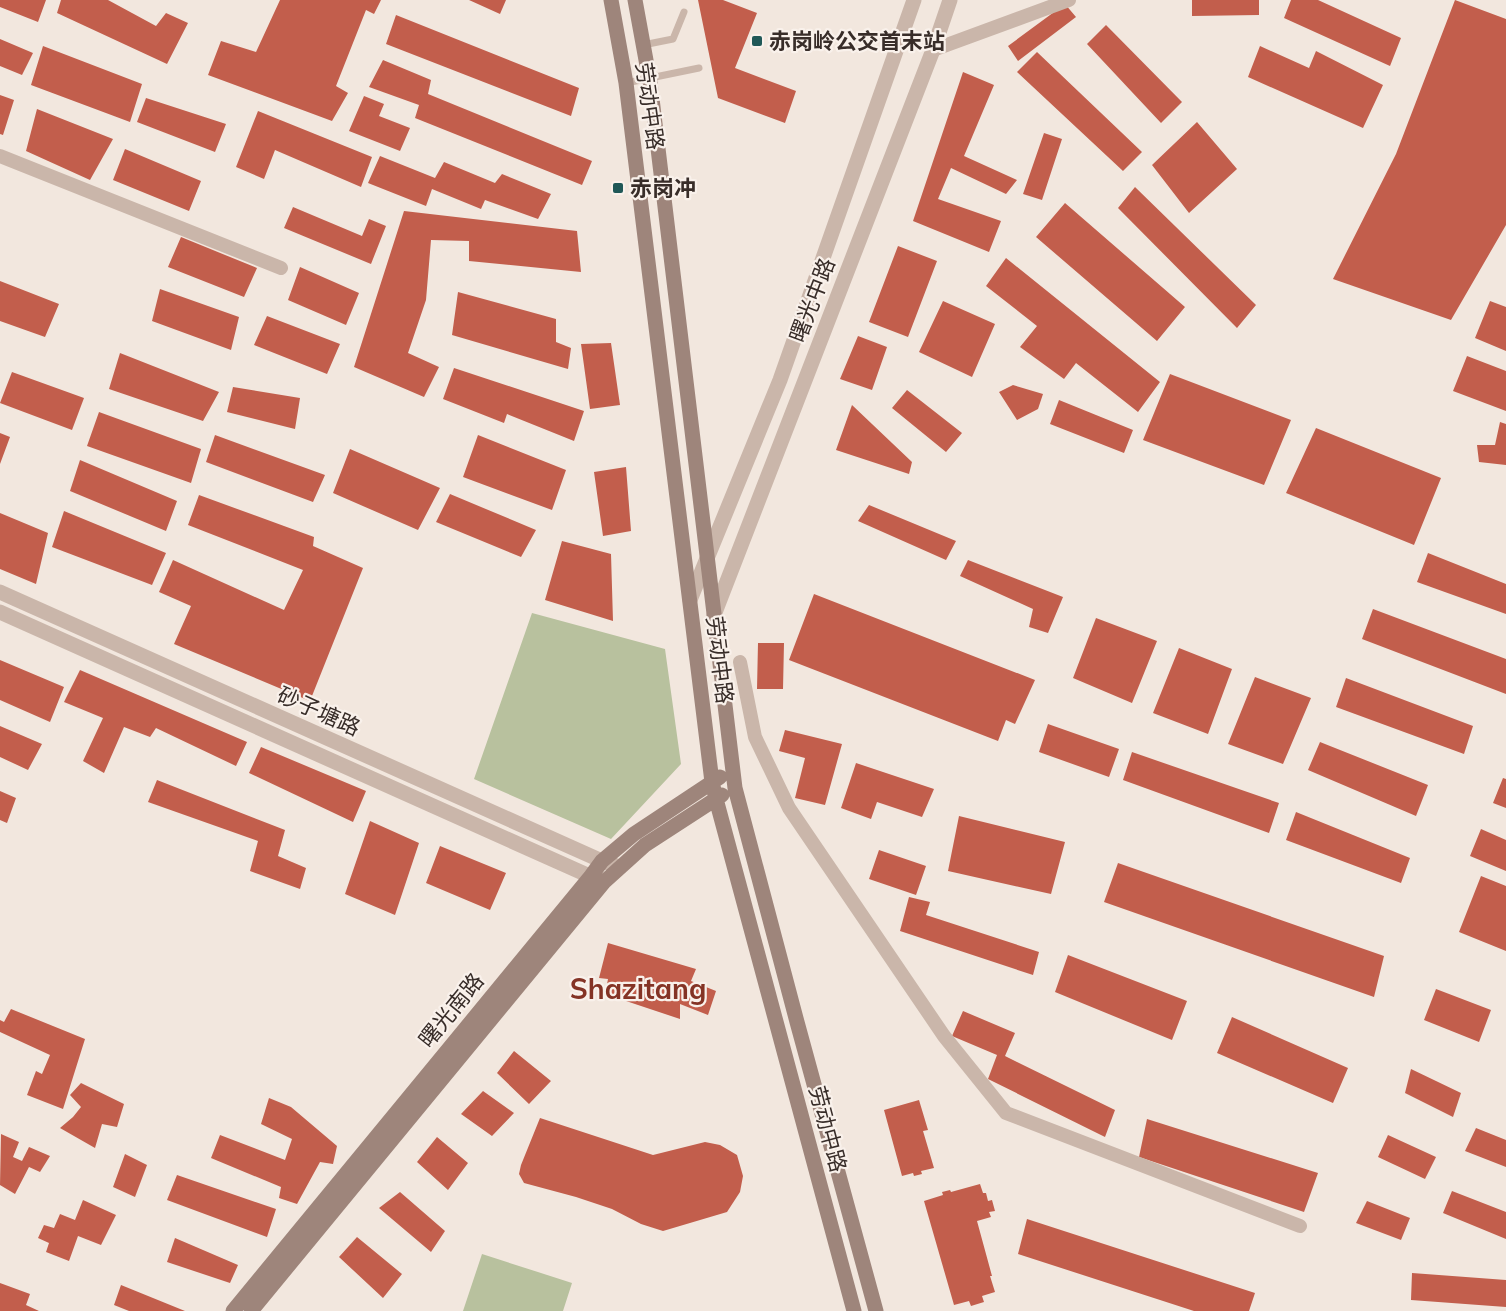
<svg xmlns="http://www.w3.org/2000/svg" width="1506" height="1311" font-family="Mulish,'Noto Sans SC',sans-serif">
	<rect width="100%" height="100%" fill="#f2e7de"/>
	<path fill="#b8c19e" d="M532 613 665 649 681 764 611 839 474 779Z
		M482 1254 572 1283 563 1311H463Z"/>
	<path fill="#c25e4c" d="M0 0H46L38 22 0 7Z
		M61 0H108L156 26 166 13 188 23 167 64 57 13Z
		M280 0H381L374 14 366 10 336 86 348 93 332 121 208 75 221 41 256 52Z
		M469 0H506L500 14Z
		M698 0H723L757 13 735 68 796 91 785 123 718 98Z
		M1192 0H1259V15L1192 16Z
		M1291 0H1318L1401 38 1390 66 1284 18Z
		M1455 0 1506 19V225L1451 320 1333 279 1396 154Z
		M1065 4 1076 17 1018 61 1008 46Z
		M396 15 579 88 571 116 386 44Z
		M1106 25 1182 102 1161 123 1087 44Z
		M0 39 33 53 22 75 0 66Z
		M43 46 142 84 130 122 31 85Z
		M1260 46 1309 68 1316 51 1383 85 1363 128 1248 77Z
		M1037 52 1142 152 1123 171 1017 72Z
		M383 60 431 80 428 94 592 161 582 185 415 118 419 105 369 87Z
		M963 72 994 85 964 156 1017 180 1006 194 951 168 938 199 1001 221 989 252 913 221Z
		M0 95 14 100 3 135 0 134Z
		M364 96 384 104 379 116 410 128 400 151 349 131Z
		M146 98 226 124 215 152 137 122Z
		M37 109 113 139 90 180 26 151Z
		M258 111 372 157 361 187 275 150 264 179 236 167Z
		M1197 122 1237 169 1189 213 1152 165Z
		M1044 133 1062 139 1042 200 1023 194Z
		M125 149 201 181 189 211 113 180Z
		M380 156 435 178 444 162 495 183 502 174 551 194 538 219 485 200 481 209 432 189 426 206 368 183Z
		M1135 187 1256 305 1237 328 1118 208Z
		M1065 203 1185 307 1157 341 1036 237Z
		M293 207 362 236 369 219 386 226 371 264 284 228Z
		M404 211 577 231 581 272 469 261V241L431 240 426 300 408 353 439 367 424 397 354 367Z
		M181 237 257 268 244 297 168 267Z
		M898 246 937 261 908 337 869 322Z
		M1006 258 1160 382 1138 412 1076 363 1064 379 1020 347 1037 326 986 286Z
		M300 267 359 293 346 325 288 300Z
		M0 281 59 304 45 337 0 321Z
		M160 289 239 317 231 350 152 321Z
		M458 292 556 319V342L571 348 568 369 452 335Z
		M943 301 995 324 972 377 919 352Z
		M1490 301 1506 307V351L1475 338Z
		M267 316 340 344 327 374 254 345Z
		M858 336 887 347 872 390 840 379Z
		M611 343 620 405 590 409 581 344Z
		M120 353 219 392 203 421 109 389Z
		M1467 356 1506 371V411L1453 391Z
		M454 368 584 411 574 441 507 414 504 423 443 399Z
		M12 372 84 398 72 430 0 403Z
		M1170 374 1291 420 1264 485 1143 440Z
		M1013 385 1043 394 1038 409 1017 420 999 392Z
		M233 387 300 398 295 429 227 412Z
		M907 390 962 433 946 452 892 408Z
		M1059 400 1133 430 1124 453 1050 424Z
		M852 405 912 462 909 474 836 450Z
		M99 412 201 449 191 483 87 446Z
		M1500 422 1506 424V465L1479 462 1477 445H1495Z
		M1316 428 1441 478 1414 545 1286 493Z
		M0 433 10 437 0 464Z
		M215 435 325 475 313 502 206 462Z
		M478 435 566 470 552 510 463 477Z
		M350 449 440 488 418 530 333 493Z
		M80 460 177 501 166 531 70 491Z
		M626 467 631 531 603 536 594 472Z
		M450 494 536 530 521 557 436 522Z
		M199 495 314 537 313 546 363 568 310 701 174 644 191 606 159 592 173 560 284 610 303 570 188 525Z
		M869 505 956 541 946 560 858 521Z
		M64 511 166 553 152 585 52 547Z
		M0 513 48 533 36 584 0 569Z
		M562 541 611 554 613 621 545 600Z
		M1428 553 1506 584V614L1417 582Z
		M968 560 1063 597 1048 633 1029 627 1033 609 960 576Z
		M814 594 1035 680 1015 724 1006 720 998 741 789 660Z
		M1373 609 1506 659V694L1362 639Z
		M1096 618 1157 641 1132 703 1073 678Z
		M758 643H784L783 689H757Z
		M1179 648 1232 669 1208 734 1153 713Z
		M0 660 64 687 50 722 0 700Z
		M80 670 247 742 236 766 156 728 150 737 124 727 104 773 83 761 103 718 64 702Z
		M1255 677 1311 698 1283 764 1228 744Z
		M1346 678 1473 726 1464 754 1336 707Z
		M1048 724 1119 749 1109 777 1039 752Z
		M0 726 42 744 28 770 0 757Z
		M785 730 842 744 825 805 795 798 805 758 779 751Z
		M1320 742 1428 785 1416 816 1308 770Z
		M261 747 366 791 353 822 249 773Z
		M1132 752 1279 803 1269 833 1123 780Z
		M856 763 934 789 922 817 877 802 871 819 841 808Z
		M1503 778 1506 779V808L1493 803Z
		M157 780 285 830 278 856 306 868 300 889 250 871 258 841 148 802Z
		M0 791 16 798 7 823 0 820Z
		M1296 812 1410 858 1401 883 1286 840Z
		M959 816 1065 842 1051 894 948 871Z
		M370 821 419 843 395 915 345 894Z
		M1481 829 1506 840V871L1470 856Z
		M440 846 506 873 490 910 426 883Z
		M879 850 926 866 916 895 869 879Z
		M1118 863 1384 956 1374 997 1104 902Z
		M1481 876 1506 886V951L1459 932Z
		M909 897 930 902 926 915 1039 952 1033 975 900 931Z
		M608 943 696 969 691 981 716 991 708 1015 680 1004V1019L605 994 608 979 599 978Z
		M1068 955 1187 1001 1172 1040 1055 992Z
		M1436 989 1491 1010 1479 1042 1424 1020Z
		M11 1009 85 1039 63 1109 27 1095 36 1071 42 1074 50 1055 0 1032V1020L4 1022Z
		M963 1011 1015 1033 1005 1056 1115 1110 1105 1137 988 1079 997 1055 952 1036Z
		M1232 1017 1348 1068 1333 1103 1217 1053Z
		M514 1051 551 1081 529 1104 497 1073Z
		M1411 1069 1461 1093 1453 1117 1405 1093Z
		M81 1083 124 1104 117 1127 102 1124 95 1148 60 1128 73 1117 81 1107 70 1095Z
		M483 1091 514 1113 492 1136 461 1114Z
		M269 1098 291 1107 337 1146 333 1164 320 1162 297 1204 279 1198 281 1187 211 1158 220 1135 285 1160 292 1139 261 1124Z
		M919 1100 928 1130 923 1131 934 1168 921 1171 922 1174 914 1176 913 1173 902 1176 884 1110Z
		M540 1118 653 1155 705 1142 720 1145 737 1155 743 1176 740 1192 727 1212 663 1231 641 1224 612 1209 576 1197 524 1183 519 1174 521 1165Z
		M1147 1119 1318 1173 1304 1212 1139 1157Z
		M1476 1128 1506 1140V1167L1465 1151Z
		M1 1134 19 1142 13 1157 22 1161 29 1147 50 1156 40 1172 29 1167 15 1194 0 1185Z
		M1388 1135 1436 1157 1425 1179 1378 1157Z
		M437 1137 468 1163 448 1190 417 1162Z
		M125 1154 147 1165 135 1197 113 1187Z
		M177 1175 276 1209 267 1237 167 1200Z
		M980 1184 983 1193H986L988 1201 992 1200 995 1211 989 1212 991 1217 977 1221 992 1276H990L995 1292 982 1296 984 1302 971 1306 969 1301 954 1305 924 1201 943 1195 942 1192 950 1190 951 1192Z
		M1452 1191 1506 1212V1239L1443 1213Z
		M400 1192 445 1231 431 1252 379 1208Z
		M83 1200 116 1215 101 1245 78 1236 69 1261 46 1252 49 1243 38 1238 44 1225 54 1228 60 1214 75 1220Z
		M1367 1201 1410 1218 1401 1240 1356 1223Z
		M1027 1219 1255 1293 1249 1311H1194L1018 1254Z
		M357 1237 402 1274 383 1298 339 1257Z
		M175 1238 238 1265 230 1283 167 1262Z
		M1412 1273 1506 1280V1307L1411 1300Z
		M0 1283 30 1294 26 1305 39 1311H0Z
		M121 1285 185 1311H129L114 1305Z"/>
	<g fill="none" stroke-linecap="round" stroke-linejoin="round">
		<path stroke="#cab6aa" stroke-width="7" d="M643 45 673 39 684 12
			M626 83 699 68"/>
		<path stroke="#cab6aa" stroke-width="14" d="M933 50 1069 0
			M0 156 281 268
			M740 662 755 737 789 808 944 1036 1006 1113 1300 1226"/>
		<path stroke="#cab6aa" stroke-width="15" d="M0 592 602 861 620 867
			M690 600 780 380 914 0
			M0 612 603 882
			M714 615 933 50 950 0"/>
		<path stroke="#9e857b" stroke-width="15" d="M611 0 626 83 712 782 716 799 854 1311
			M635 0 650 82 735 788 797 1022 876 1311
			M233 1311 591 876 602 861 634 834 720 777
			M251 1311 604 882 645 845 722 795"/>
	</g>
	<g fill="#205857" stroke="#f9f1eb" stroke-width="2">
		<rect x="751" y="35" width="12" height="12" rx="3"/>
		<rect x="612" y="182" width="12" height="12" rx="3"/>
	</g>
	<g text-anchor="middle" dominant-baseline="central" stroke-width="4.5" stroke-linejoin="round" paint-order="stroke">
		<g font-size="22" font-weight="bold" fill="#382d29" stroke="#f9f1eb" text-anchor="start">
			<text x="769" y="41">赤岗岭公交首末站</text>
			<text x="630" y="188">赤岗冲</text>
		</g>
		<g font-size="22" fill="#382d29" stroke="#f9f1eb">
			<text transform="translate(650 106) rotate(82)">劳动中路</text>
			<text transform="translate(812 300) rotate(-69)">曙光中路</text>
			<text transform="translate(720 660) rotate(83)">劳动中路</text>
			<text transform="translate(319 711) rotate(24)">砂子塘路</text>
			<text transform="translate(451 1010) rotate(-51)">曙光南路</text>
			<text transform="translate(828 1129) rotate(75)">劳动中路</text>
		</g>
		<g font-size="28" font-weight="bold" fill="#843325" stroke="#f9f1eb">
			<text x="638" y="988">Shazitang</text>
		</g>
	</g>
</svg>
